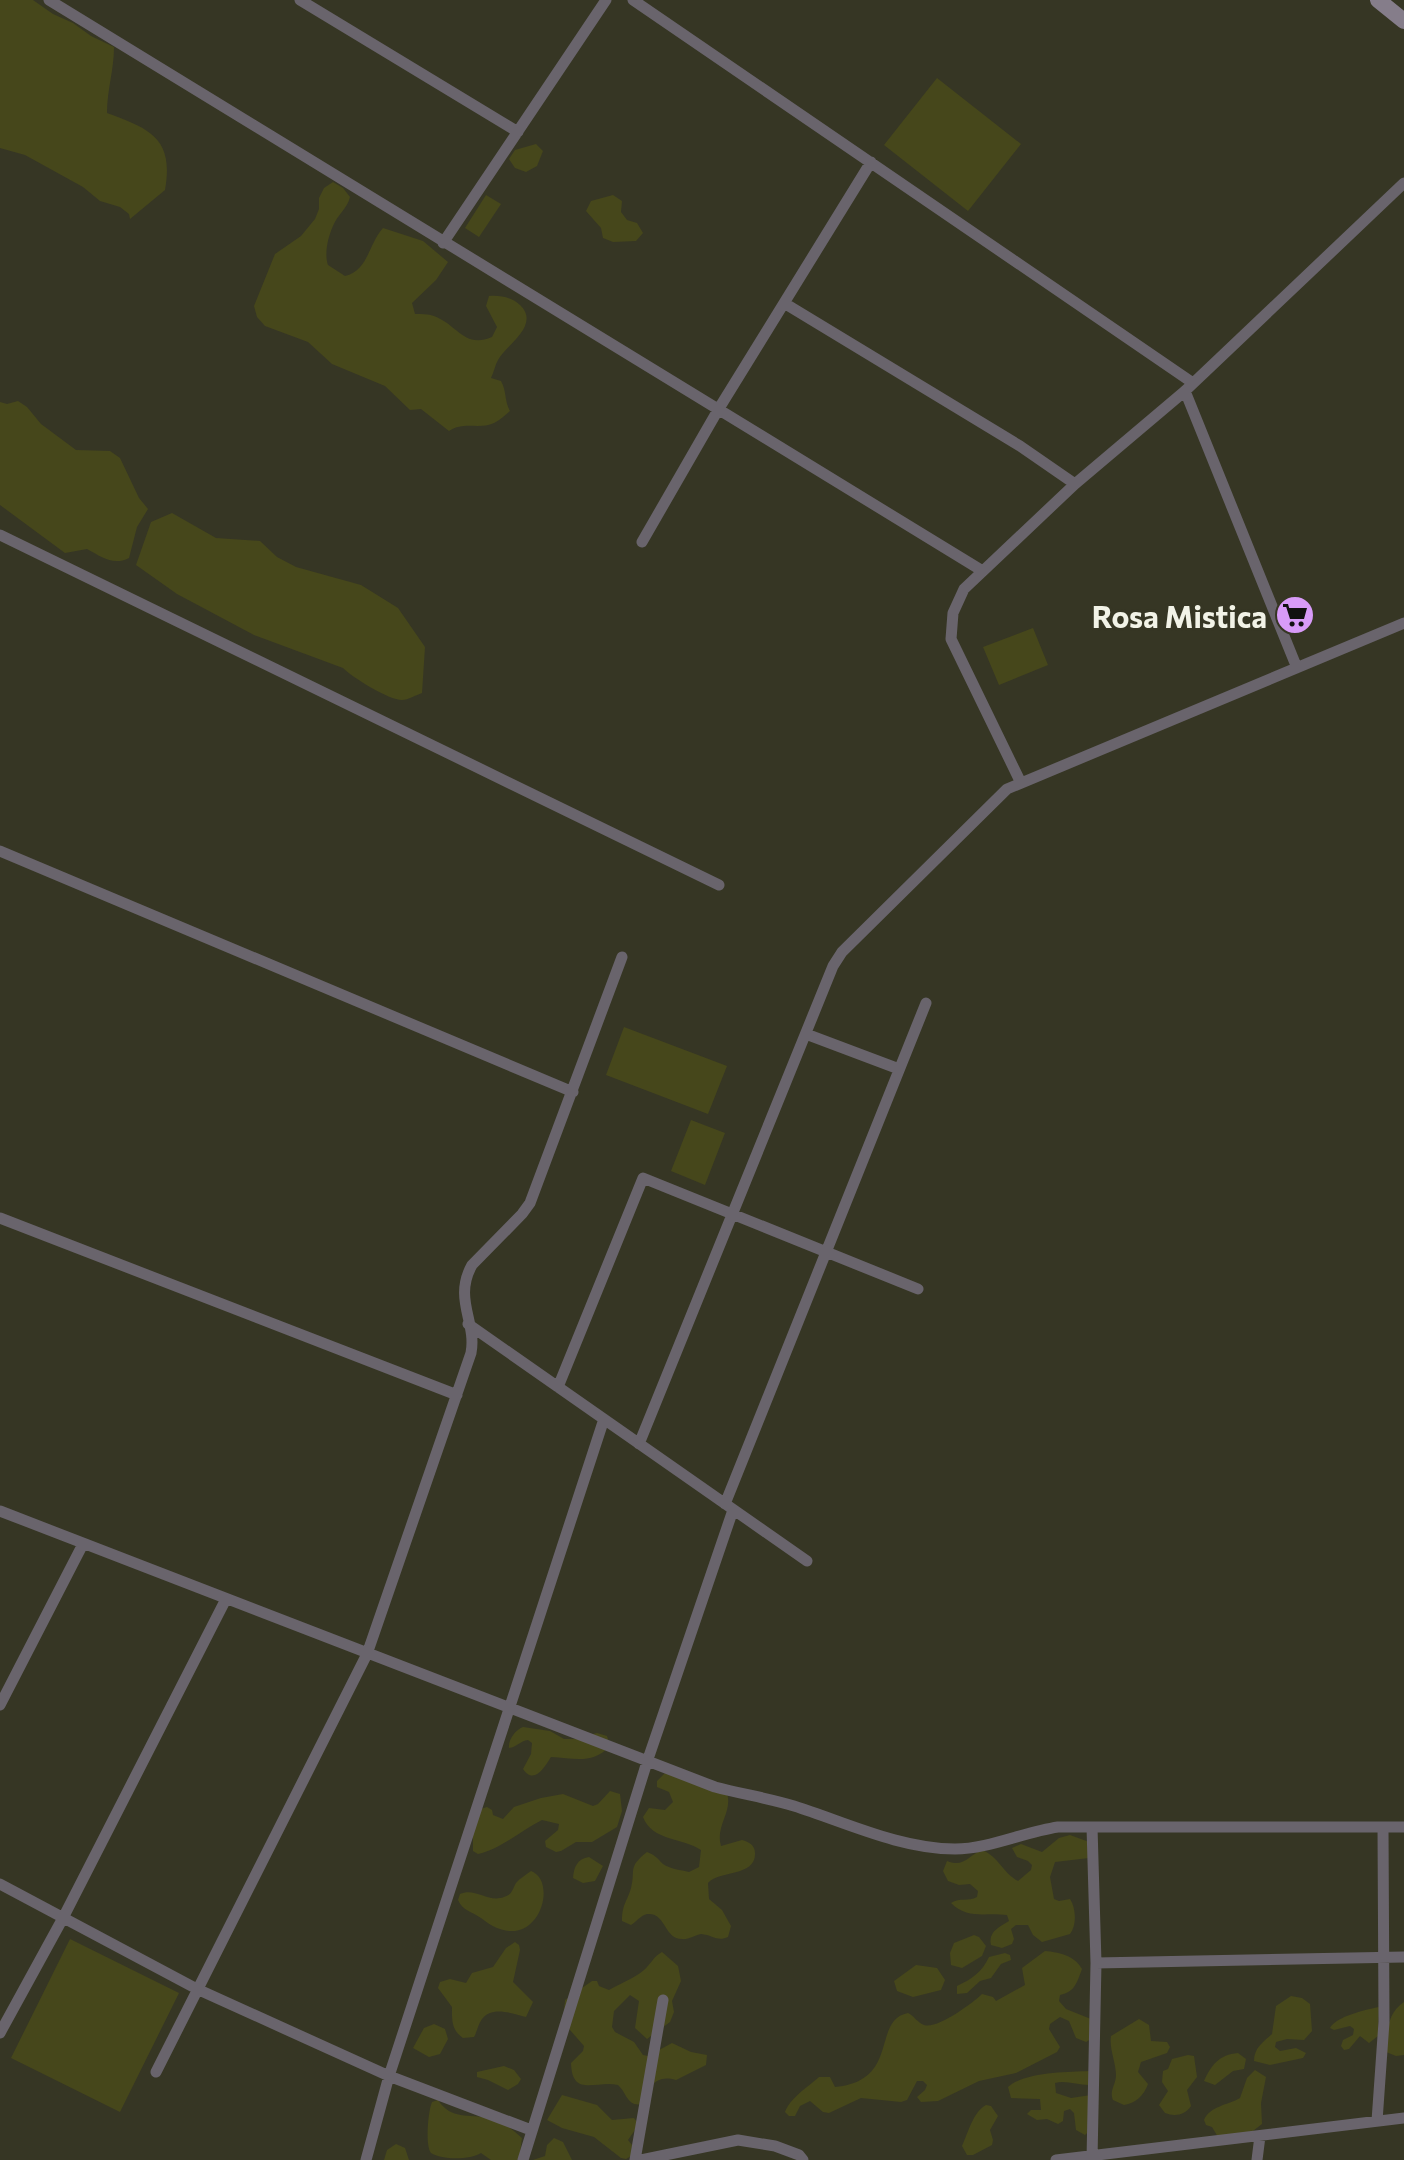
<svg xmlns="http://www.w3.org/2000/svg" width="1404" height="2160" font-family="Commissioner,sans-serif">
	<rect width="100%" height="100%" fill="#363624"/>
	<path fill="#46471b" d="M0 0H33L53 14 73 23 91 36 114 47C114 70 107 90 107 113 151 129 174 139 165 190L130 219 129 214 120 207 100 201 83 187 25 155 0 148Z
		M937 78 1021 144 968 211 884 145Z
		M536 144 543 151 537 166 526 172 515 168 509 159 515 150Z
		M333 182 343 188 350 197C347 209 338 214 333 226 328 237 324 254 328 265L345 276C368 271 368 245 383 228L423 241 448 262 436 280 412 303 415 314C421 314 428 314 434 316 458 325 464 349 492 337L497 327 486 306 489 296C499 295 512 297 520 305 541 325 506 345 498 360 495 365 494 372 491 378L501 381C507 392 504 400 510 411 505 415 500 420 494 423 479 430 464 421 449 431L421 409 410 410 385 386 332 364 308 342 265 326 257 317 254 306 275 254 301 236 315 219 319 209V198L324 188Z
		M486 195 501 204 479 237 465 228Z
		M613 195 622 201 621 212 627 220 637 223 643 233 636 241 613 242 603 238 601 228 586 211 591 201Z
		M18 401 27 407 41 424 76 450 110 451 120 458 139 498 148 509 137 527 129 558C113 566 102 557 87 549L65 553 0 505V402L7 404Z
		M172 513 216 538 260 541 277 557 296 567 361 585 398 608 425 647 422 693C416 695 408 700 402 700 389 700 353 678 343 668L254 635 177 594 136 565 151 522Z
		M1033 628 1048 665 999 685 983 647Z
		M624 1027 727 1066 708 1114 606 1075Z
		M691 1120 725 1133 705 1185 671 1171Z
		M523 1727 550 1731 564 1739H575L597 1733 607 1736 610 1746C592 1765 574 1758 551 1757 544 1768 534 1785 523 1769L531 1754 532 1743 528 1740C520 1741 517 1747 509 1748 508 1740 515 1730 523 1727Z
		M665 1773 727 1793C733 1812 715 1826 721 1846L742 1840C749 1842 755 1845 755 1853 756 1877 719 1870 708 1883L709 1899 722 1910 731 1926 728 1937C717 1942 713 1935 701 1934 695 1935 688 1940 682 1939 664 1939 666 1912 647 1914 641 1915 636 1922 631 1925L622 1921C622 1904 627 1902 631 1888 636 1869 627 1868 647 1852 655 1855 657 1858 663 1864 670 1869 681 1870 689 1872L699 1867 701 1850C681 1837 652 1841 643 1817L649 1808 665 1810 673 1802 669 1792 657 1787V1781Z
		M610 1791 620 1794 622 1811 617 1827 592 1842H576L561 1851 556 1852 546 1847 545 1841 558 1830 559 1824 542 1820C520 1831 501 1849 478 1854L473 1851V1830L481 1809 487 1807 492 1810 493 1815 503 1819 514 1807 541 1798 563 1794 593 1806 598 1804Z
		M1070 1835 1092 1843 1089 1858 1055 1862 1050 1877 1054 1899 1059 1901 1070 1899C1076 1908 1077 1925 1070 1934L1042 1942 1033 1935 1028 1925H1016L1011 1929 1014 1939 1012 1944 1002 1948 991 1945C988 1932 999 1927 1009 1921L1007 1915C986 1912 968 1920 951 1903 960 1897 968 1902 977 1897L978 1891 970 1884 959 1885 948 1881 943 1871 947 1861C964 1868 969 1855 982 1850 998 1856 1003 1873 1018 1881L1031 1870 1032 1865 1028 1861 1017 1857 1012 1848 1021 1844 1042 1852 1059 1838Z
		M589 1857 603 1866 595 1881 583 1883 573 1878C574 1867 577 1859 589 1857Z
		M531 1871C561 1882 535 1962 481 1918 471 1911 463 1911 458 1900L460 1894C475 1887 488 1903 504 1897 512 1895 512 1890 516 1883 520 1878 526 1875 531 1871Z
		M974 1935 979 1937 986 1946 982 1956 962 1968 951 1965 950 1953 954 1943Z
		M70 1939 179 1993 120 2112 11 2058Z
		M515 1942 519 1945 520 1950 513 1982 533 2002 526 2017C513 2014 492 2005 482 2019 478 2024 477 2032 474 2037L463 2038C451 2030 452 2019 452 2007L438 1988 440 1982 450 1979 466 1983 472 1973 493 1967 506 1948Z
		M1045 1951C1059 1952 1075 1956 1082 1969 1077 1982 1075 1992 1060 1995L1059 2001 1066 2009 1091 2019V2039L1086 2042 1076 2038 1069 2021 1060 2017 1050 2024 1049 2029 1060 2047 1057 2052 1016 2073 979 2081 938 2101 921 2102 917 2097 925 2090 927 2085 923 2081H917L907 2100 901 2102 861 2098 829 2113 823 2112 810 2101 800 2106 795 2116H789L785 2112C790 2098 808 2087 819 2077H830L835 2087C901 2081 871 2020 908 2013 914 2016 918 2023 924 2025 936 2030 973 2003 982 1994L993 1997 996 2001 1025 1985 1022 1968Z
		M662 1952 678 1966 681 1981 672 2001 674 2012 670 2022 647 2039 635 2028 639 2001 630 1995 614 2011 612 2027 615 2032 634 2042 643 2055 648 2056 672 2043 691 2052 707 2055 706 2065 676 2080C655 2074 650 2087 642 2104 627 2107 627 2093 618 2085 596 2080 572 2098 571 2063L583 2051 584 2046 563 2022 565 2000 592 1981H597L599 1986 609 1990C621 1983 633 1979 644 1970 651 1964 653 1957 662 1952Z
		M1005 1953 1010 1955 1011 1960 1001 1964 991 1978 980 1981 967 1993 957 1994V1986C972 1979 982 1972 989 1957Z
		M916 1965 937 1968 945 1980 941 1990 913 1997 897 1991 894 1981Z
		M1291 1996 1302 1998 1310 2004 1312 2031 1304 2040 1287 2039 1276 2042 1275 2047 1280 2051 1296 2048 1306 2053 1303 2058 1270 2065 1254 2061C1254 2048 1263 2042 1272 2034L1276 2006Z
		M1404 2002V2055L1396 2056 1386 2052C1388 2032 1386 2014 1404 2002Z
		M1379 2007 1378 2036 1369 2043 1360 2036 1349 2049 1344 2050 1341 2046 1343 2040 1353 2035 1354 2029 1350 2026 1334 2030 1330 2028C1337 2016 1365 2010 1379 2007Z
		M1139 2019 1149 2025 1151 2041 1167 2042 1170 2047 1167 2053 1141 2062 1138 2072 1148 2084C1144 2095 1136 2103 1124 2105L1113 2100C1109 2090 1116 2085 1116 2075 1116 2062 1109 2049 1111 2036Z
		M434 2024 445 2029 448 2039 440 2054 429 2057 413 2048 424 2028Z
		M1238 2053 1246 2059 1244 2069 1233 2071 1215 2085 1204 2081C1212 2064 1219 2055 1238 2053Z
		M1188 2055 1194 2056 1197 2077 1187 2090 1191 2106C1185 2115 1175 2117 1165 2113L1159 2105 1168 2091 1162 2082 1163 2071 1168 2069 1172 2059Z
		M504 2066 514 2070 521 2079 518 2084 508 2090 488 2080 477 2077V2072Z
		M1255 2070 1266 2077 1261 2103 1262 2124 1249 2134 1218 2137 1212 2127 1206 2125 1204 2120C1210 2106 1228 2105 1240 2098L1247 2078Z
		M1089 2071V2085C1078 2085 1065 2080 1055 2083L1056 2093 1071 2098 1091 2095 1089 2131 1085 2135 1076 2130 1074 2113 1070 2109 1064 2111 1063 2121 1058 2124 1047 2119 1037 2120 1027 2114 1031 2110H1041L1040 2099 1011 2098 1008 2087C1025 2072 1067 2072 1089 2071Z
		M562 2095 597 2105 612 2120 634 2118 637 2122V2127L628 2140 632 2145 631 2156 626 2159 621 2158 594 2137 562 2128 547 2120Z
		M438 2100C451 2120 469 2114 489 2118 502 2121 512 2129 522 2138L519 2160H491L481 2153C470 2160 442 2160 431 2153 425 2146 428 2111 432 2102Z
		M986 2105 991 2106 998 2116 990 2130 993 2140 992 2145 973 2155H967L962 2146C968 2133 973 2112 986 2105Z
		M554 2138 563 2142 572 2160H533L545 2156 547 2145Z
		M396 2144 405 2148 409 2160H384L387 2150Z"/>
	<g fill="none" stroke-linecap="round" stroke-linejoin="round">
		<path stroke="#69646c" stroke-width="11" d="M49 0 981 570
			M300 0 518 132
			M633 0 1193 383
			M443 243 606 0
			M784 303 1020 446 1075 484
			M1185 391 1297 668
			M0 535 719 885
			M642 542 718 410 871 162
			M1021 783 951 639 953 613 964 589 1075 484 1185 391 1404 183
			M0 851 573 1092
			M806 1034 899 1069
			M0 1218 457 1395
			M468 1324 807 1561
			M558 1387 643 1178 918 1289
			M639 1444 833 966 842 952 1007 789 1404 623
			M725 1504 926 1003
			M0 1511 715 1787C741 1794 768 1798 794 1806 845 1822 900 1849 955 1849 988 1849 1024 1832 1058 1827H1404
			M0 1705 83 1544
			M1092 1827 1096 1963 1092 2159
			M0 1884 197 1989 389 2076 531 2130
			M1096 1963 1404 1957
			M0 2033 63 1918 226 1599
			M156 2072 367 1654 471 1353C477 1322 453 1299 472 1265L522 1214 530 1203 622 957
			M1377 2121 1384 2022 1383 1827
			M366 2160 389 2076 604 1419
			M523 2160 647 1762 733 1510
			M635 2160 663 2000
			M641 2160 738 2140 775 2146 799 2155 803 2160
			M1056 2160 1404 2118
			M1257 2160 1260 2136"/>
		<path stroke="#857d8a" stroke-width="16" d="M1378 0 1404 21"/>
	</g>
	<defs>
		<symbol id="supermarket-disc" viewBox="-11 -11 22 22"><circle r="9.5" fill="#d89bf8" stroke="#363624"/><path d="M-6-5.5h2.5l.6 2H6L4.5 2H-2.5L-4.4-4H-6ZM-1.5 3.2a1.3 1.3 0 1 0 .1 0ZM3 3.2a1.3 1.3 0 1 0 .1 0Z" fill="#111"/></symbol>
	</defs>
	<g fill-rule="evenodd">
		<use href="#supermarket-disc" x="1273" y="593" width="44" height="44"/>
	</g>
	<g text-anchor="middle" dominant-baseline="central" stroke-width="6" stroke-linejoin="round" paint-order="stroke">
		<g font-size="30" font-weight="bold" fill="#f2f3e7" stroke="#363624" text-anchor="end">
			<text x="1267" y="615">Rosa Mistica</text>
		</g>
	</g>
</svg>
